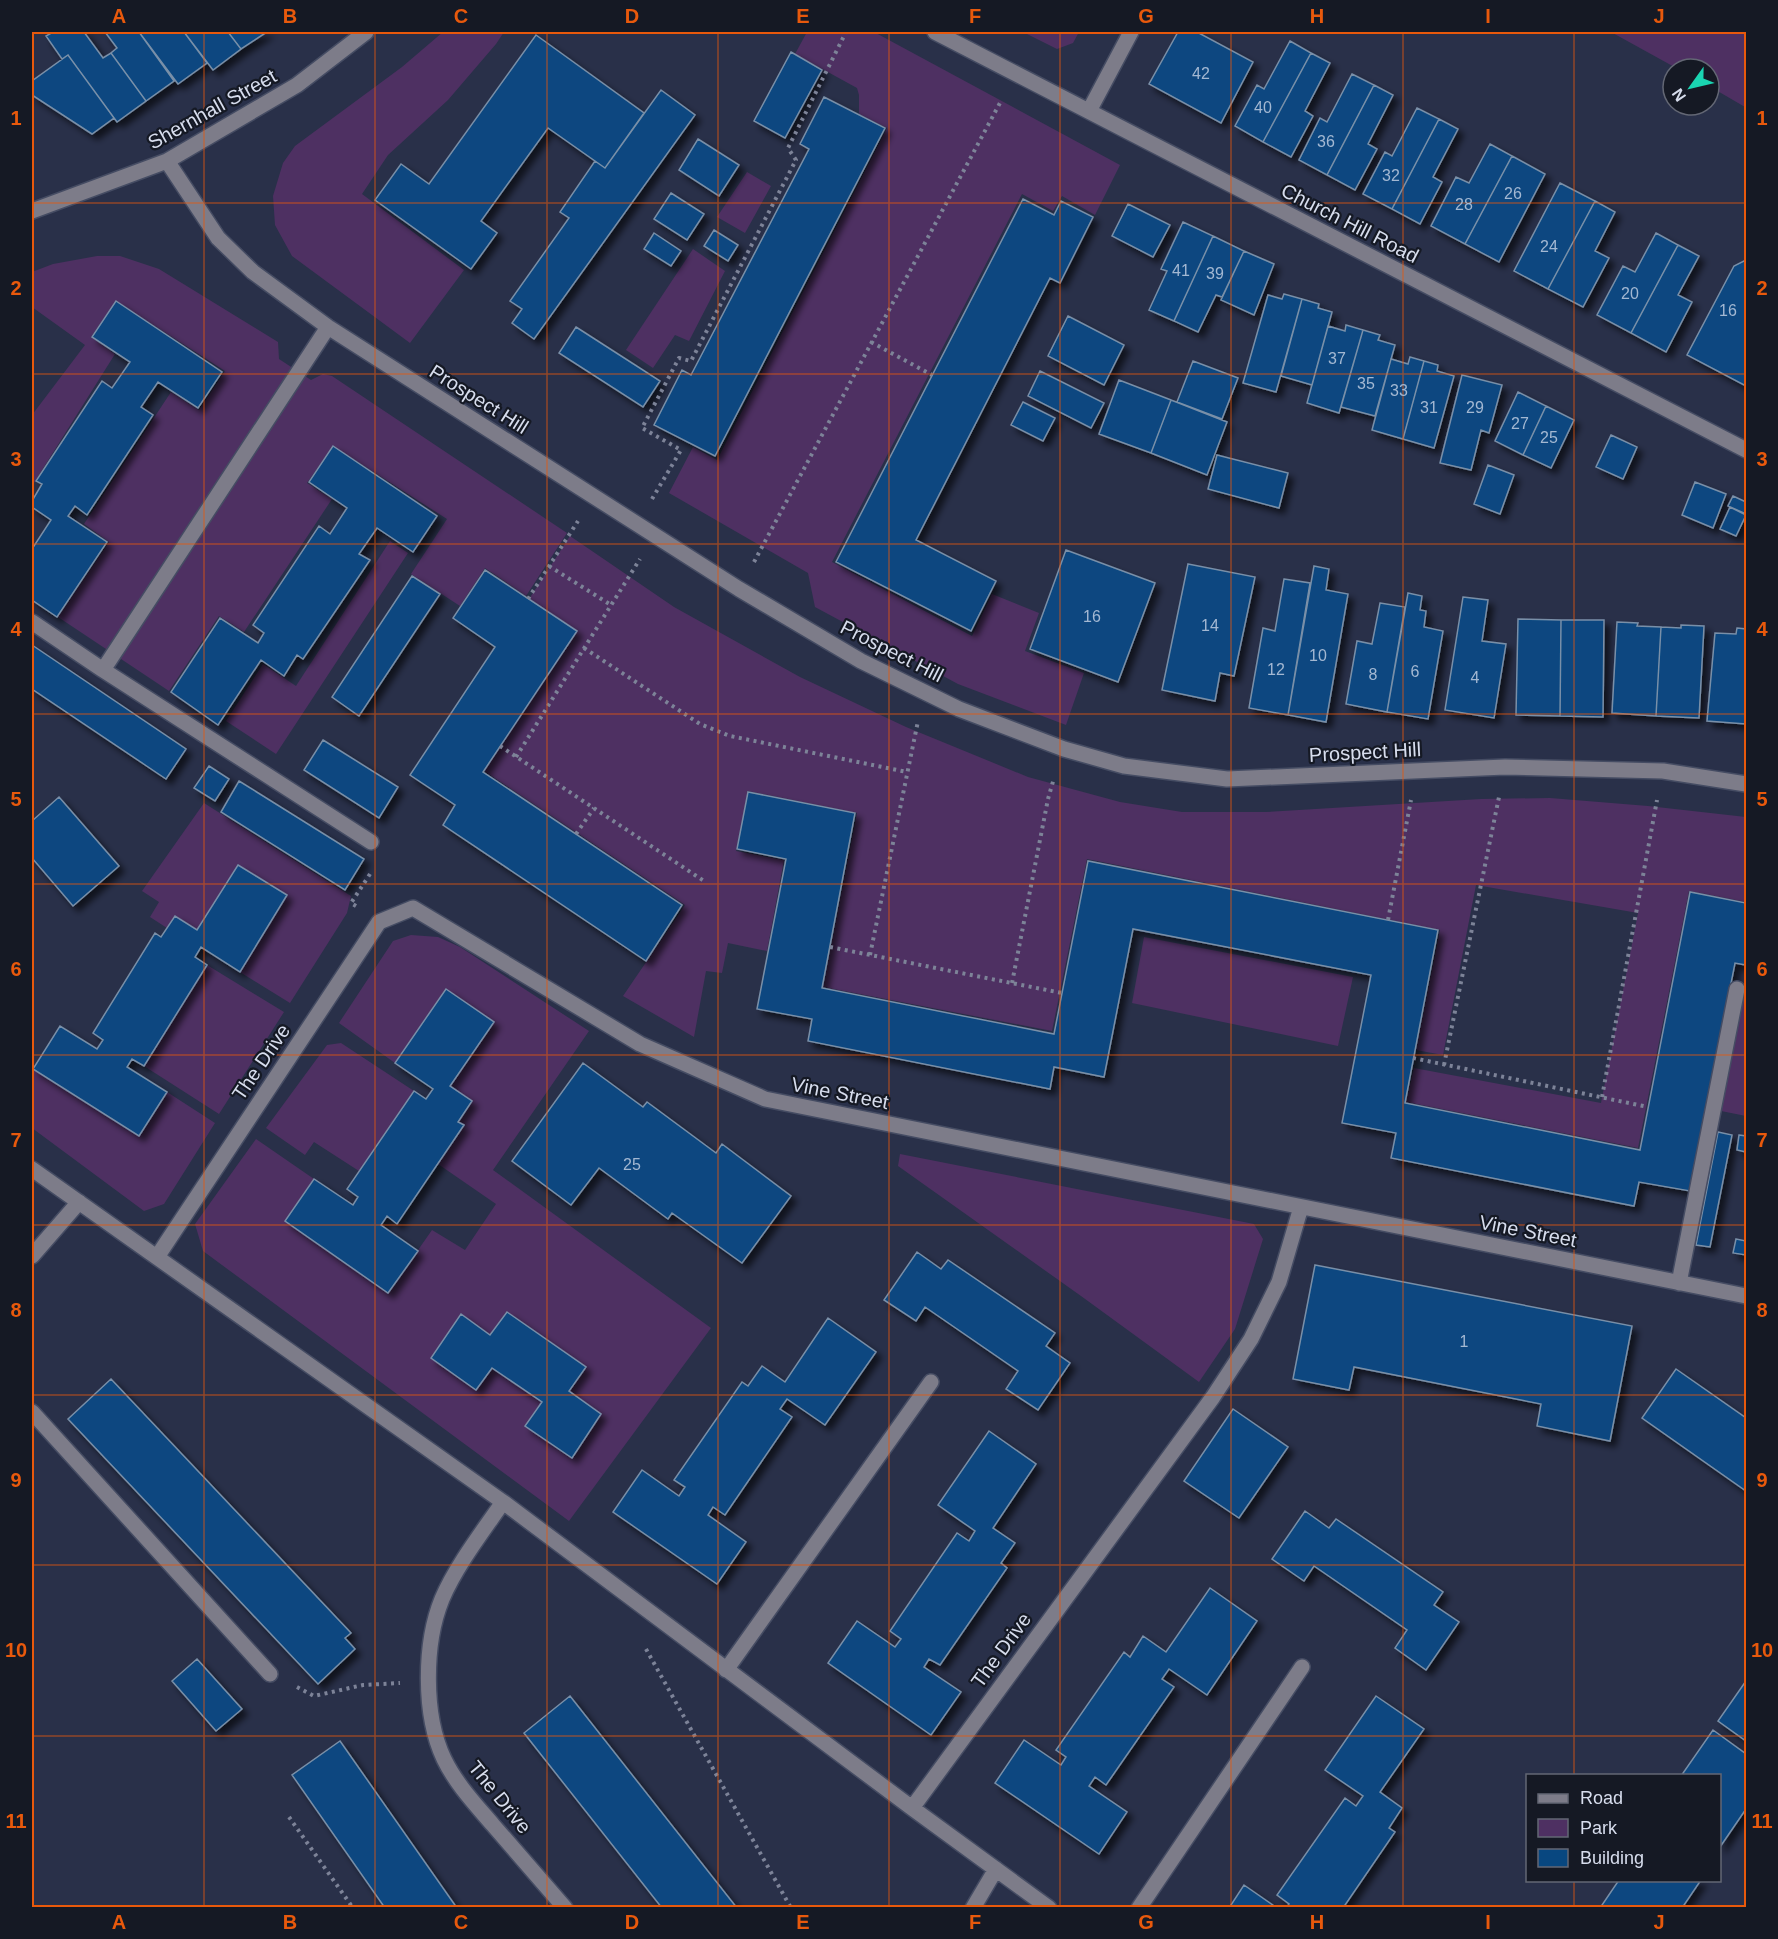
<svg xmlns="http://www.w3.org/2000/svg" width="1778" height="1939" font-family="Arial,sans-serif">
	<defs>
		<filter id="shadow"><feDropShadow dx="5.5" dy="5.5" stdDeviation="3" flood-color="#0009"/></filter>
	</defs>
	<rect width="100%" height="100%" fill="#293049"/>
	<path fill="#4e3062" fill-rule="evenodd" d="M443 32H504L496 44 448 100 388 155 362 194 464 270 410 343 292 256 275 225 273 196 283 163 295 146 402 67Z
		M807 32H874L1120 165 1095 215 1062 196 1053 211 1022 194 832 562 972 636 992 594 1039 613 1025 651 1084 673 1066 725 958 684 815 607 808 573 669 493 693 447 717 460 887 128 859 114V95L857 88 795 54Z
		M1023 32H1079L1073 43 1057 49Z
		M1611 32H1746V105L1745 107 1709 86V69H1678Z
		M747 172 771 186 745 233 717 217Z
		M693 249 725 271 689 341 675 335 653 368 626 350Z
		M97 256H120L159 269 278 342 279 359 311 380 323 374 332 376 567 533 526 596 485 568 460 606 411 574 447 519 333 446 307 483 332 499 244 632 219 616 169 691 58 617 109 542 84 524 171 392 199 410 225 371 116 301 91 337 115 354 32 486V415L85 345 32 307V272L53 264Z
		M570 536 674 607 800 677 906 727 1028 777 1120 802 1182 812H1266L1481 799 1550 798 1648 806 1746 817V902L1689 891 1638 1148 1406 1102 1414 1068 1601 1103 1638 913 1476 885 1443 1055 1416 1050 1440 930 1087 859 1052 1031 823 987 857 813 748 791 736 851 784 860 767 951 728 943 722 973 706 971 694 1037 623 996 685 905 484 771 577 631 529 599Z
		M390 541 408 553 276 754 226 721 263 664 296 686Z
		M204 803 351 896 347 913 290 1003 240 972 287 895 238 865 197 930 175 916 167 928 150 917 159 902 142 891Z
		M411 935 438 937 460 947 589 1031 493 1170 711 1328 569 1521 203 1251 195 1224 256 1139 314 1179 285 1221 388 1293 432 1230 465 1250 496 1204 438 1164 464 1126 458 1122 472 1102 450 1086 446 989 395 1063 339 1023 393 941ZM507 1312 586 1367 569 1391 601 1414 572 1457 526 1426 542 1402 492 1368 476 1390 431 1358 461 1315 490 1335Z
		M1144 937 1353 977 1338 1046 1132 1003Z
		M207 965 284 1012 219 1114 144 1066Z
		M1746 980V1116L1721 1111Z
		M341 1043 414 1091 359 1171 314 1142 305 1155 266 1128 327 1045Z
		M32 1068 139 1136 167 1092 215 1123 164 1204 144 1211 32 1128Z
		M900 1154 1254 1224 1263 1239 1235 1329 1199 1382 1081 1296 898 1166Z"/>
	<path fill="#084780" stroke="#798fa8" stroke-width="1.5" filter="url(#shadow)" d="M53 32H84L103 58 111 53 146 101 117 122 68 55 62 59 46 36Z
		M105 32H139L174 81 146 101 111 53 117 48Z
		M139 32H184L207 63 178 84Z
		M184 32H228L241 49 213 70Z
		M228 32H267L241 49Z
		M1178 32H1197L1253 62 1221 123 1149 84Z
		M536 35 644 113 605 168 548 128 481 221 497 233 471 269 375 200 401 164 429 184Z
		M1290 41 1311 53 1263 142 1235 126 1257 85 1264 89Z
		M791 52 822 70 785 138 754 121Z
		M1311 53 1330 63 1305 111 1313 116 1291 157 1263 142Z
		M68 55 114 118 92 134 32 95V81Z
		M1352 74 1374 85 1327 175 1299 160 1320 118 1327 122Z
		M1374 85 1393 95 1368 144 1377 149 1355 190 1327 175Z
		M661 90 695 115 534 339 512 323 522 309 510 301 569 218 560 212 595 161 605 168Z
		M824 97 885 128 715 456 654 425 682 370 691 375 809 149 800 144Z
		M1417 108 1439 119 1392 209 1363 194 1385 152 1392 156Z
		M1439 119 1458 129 1433 177 1442 182 1420 224 1392 209Z
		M698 139 739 165 719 196 679 170Z
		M1490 144 1512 156 1465 244 1431 226 1456 177 1469 183Z
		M1512 156 1545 174 1499 262 1465 244Z
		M1560 183 1595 201 1548 289 1514 271Z
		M671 193 704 214 687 240 654 219Z
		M1023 199 1054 215 1061 201 1093 217 1060 283 1050 278 916 540 996 581 971 631 836 562Z
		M1595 201 1615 212 1595 251 1609 258 1583 307 1548 289Z
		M1128 204 1170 225 1153 257 1112 236Z
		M1183 222 1213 236 1174 321 1149 310 1167 271 1161 269Z
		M714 230 738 245 728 261 704 246Z
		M654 233 681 251 671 266 644 249Z
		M1656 233 1678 245 1631 333 1597 315 1623 266 1635 272Z
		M1213 236 1244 251 1222 297 1216 295 1198 332 1174 321Z
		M1678 245 1699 256 1678 295 1692 302 1666 352 1631 333Z
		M1244 251 1274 264 1254 315 1221 300Z
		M1746 260V386L1687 355 1734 266Z
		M1284 294 1302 299 1276 392 1243 383 1268 295 1282 299Z
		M1302 299 1319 304 1318 308 1332 312 1312 385 1281 376Z
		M116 301 222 372 198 408 158 382 141 407 153 415 87 515 75 506 68 516 107 542 57 617 32 600V549L51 520 32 507V501L42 484 36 481 102 381 112 388 130 362 92 337Z
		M1068 316 1124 345 1104 385 1048 356Z
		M1346 325 1363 330 1339 413 1307 403 1328 326 1345 331Z
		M576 327 660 381 643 407 559 353Z
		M1363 330 1380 335 1378 340 1395 345 1375 416 1341 407Z
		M1410 357 1424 361 1403 439 1372 430 1391 359 1408 364Z
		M1193 361 1238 378 1222 419 1177 402Z
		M1424 361 1438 365 1437 371 1454 376 1434 448 1403 439Z
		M1040 371 1104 403 1091 428 1028 396Z
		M1462 375 1502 385 1489 433 1481 430 1471 470 1440 463Z
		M1119 380 1171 400 1151 453 1099 434Z
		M1518 392 1546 406 1523 455 1495 441Z
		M1171 400 1227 422 1207 475 1151 453Z
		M1023 402 1055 418 1043 441 1011 425Z
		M1546 406 1574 420 1551 468 1523 455Z
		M1611 435 1637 447 1623 479 1596 467Z
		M333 446 437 516 413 552 377 528 359 554 370 560 303 659 297 655 284 676 261 660 218 725 171 692 220 618 258 643 264 633 253 625 319 526 330 534 347 508 309 482Z
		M1217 455 1288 473 1279 508 1208 489Z
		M1488 465 1514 475 1500 514 1474 504Z
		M1695 482 1726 494 1713 528 1682 515Z
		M1733 496 1746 502V514L1728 506Z
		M1730 507 1746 515 1736 536 1720 529Z
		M1066 550 1155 583 1118 682 1030 649Z
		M1188 564 1255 577 1234 676 1220 673 1215 701 1162 690Z
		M1314 566 1329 569 1326 590 1348 594 1326 722 1288 715Z
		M485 570 577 631 483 772 682 905 646 961 443 825 455 805 410 775 495 647 453 618Z
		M412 576 440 594 359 716 332 697Z
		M1284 579 1310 583 1288 715 1249 708 1263 628 1275 631Z
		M1408 593 1422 596 1420 610 1426 611 1424 627 1443 631 1428 719 1387 712Z
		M1463 597 1488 600 1482 641 1506 644 1494 718 1445 710Z
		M1380 603 1405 607 1387 712 1346 704 1357 641 1372 644Z
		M1518 619 1561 620 1560 716 1516 715Z
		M1561 620H1604L1603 717 1560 716Z
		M1617 622 1638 623 1637 626 1661 627 1656 716 1612 713Z
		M1681 625 1704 626 1699 718 1656 716 1661 627 1681 628Z
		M1737 628 1746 629V724L1707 721 1715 633 1736 634Z
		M32 645 186 749 166 779 32 689Z
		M323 740 398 787 379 818 304 770Z
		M209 766 229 779 215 801 194 788Z
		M239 781 364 859 345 890 221 812Z
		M748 792 855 813 822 988 1054 1034 1088 861 1438 930 1405 1103 1640 1150 1690 892 1746 903V965L1735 963 1690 1191 1639 1182 1634 1206 1391 1158 1396 1133 1342 1123 1371 975 1133 929 1104 1077 1054 1067 1050 1089 808 1041 812 1019 757 1009 786 859 737 849Z
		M59 797 119 866 73 906 32 858V821Z
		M238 865 287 895 240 972 201 947 195 957 207 965 144 1066 132 1059 127 1067 167 1092 139 1136 33 1069 60 1026 97 1049 103 1040 93 1033 155 933 161 937 175 916 197 930Z
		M446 989 494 1022 450 1086 472 1101 458 1122 464 1125 397 1224 387 1216 381 1225 418 1251 388 1293 285 1221 314 1179 353 1205 358 1197 347 1189 414 1091 426 1099 433 1089 395 1063Z
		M583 1063 643 1107 647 1102 716 1153 722 1144 791 1196 742 1263 672 1213 668 1219 599 1168 571 1205 512 1161Z
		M1718 1132 1732 1135 1710 1247 1696 1245Z
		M1739 1135 1746 1136V1152L1737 1150Z
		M1736 1239 1746 1241V1255L1733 1253Z
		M917 1252 941 1269 948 1260 1055 1333 1046 1346 1070 1363 1038 1410 1006 1389 1018 1371 925 1307 916 1321 884 1300Z
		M1315 1265 1632 1326 1610 1441 1537 1426 1541 1404 1354 1367 1349 1390 1293 1379Z
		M507 1312 586 1367 569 1391 601 1414 572 1458 525 1426 542 1402 492 1368 476 1390 431 1358 461 1314 490 1335Z
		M828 1318 876 1352 825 1425 787 1399 780 1409 792 1417 725 1515 713 1507 708 1515 746 1542 717 1584 613 1512 642 1470 679 1496 685 1487 674 1480 742 1382 748 1386 762 1366 785 1382Z
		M1676 1369 1746 1418V1491L1642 1418Z
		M111 1379 351 1633 345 1638 355 1649 318 1684 68 1419Z
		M1233 1409 1288 1447 1239 1518 1184 1481Z
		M989 1431 1036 1464 993 1528 1015 1543 1001 1563 1007 1568 940 1665 929 1659 924 1667 961 1692 931 1735 828 1663 857 1621 895 1647 901 1639 890 1631 957 1533 969 1541 975 1531 938 1505Z
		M1305 1511 1329 1528 1336 1519 1443 1592 1434 1605 1459 1622 1426 1670 1395 1648 1407 1630 1314 1566 1304 1581 1272 1559Z
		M1210 1588 1257 1621 1207 1695 1169 1669 1162 1679 1174 1687 1106 1785 1095 1777 1089 1786 1127 1812 1099 1854 995 1783 1024 1740 1061 1765 1066 1757 1056 1750 1124 1652 1130 1657 1143 1636 1166 1652Z
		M197 1659 242 1709 216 1731 172 1681Z
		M1746 1681V1741L1718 1721Z
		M570 1696 737 1908H662L524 1733Z
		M1376 1696 1424 1729 1380 1792 1402 1808 1389 1828 1395 1832 1343 1908H1286L1289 1904 1277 1895 1345 1798 1356 1806 1363 1796 1325 1770Z
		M1713 1730 1746 1754V1809L1720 1847V1776H1681Z
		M340 1741 457 1908H385L292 1775Z
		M1619 1880H1701L1682 1908H1600Z
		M1244 1885 1277 1908H1229Z"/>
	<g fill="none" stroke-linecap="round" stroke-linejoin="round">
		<defs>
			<path id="minor" d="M935 32 1746 450
				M1089 111 1131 32
				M167 161 218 238 253 272 328 327 739 589 861 661 959 709 1064 749 1124 766 1227 779 1505 767 1663 771 1746 784
				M32 211 167 161 297 85 366 32
				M32 622 103 670 371 842
				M103 670 328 327
				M32 1169 503 1502 912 1808 1049 1908
				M32 1256 79 1202
				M157 1257 379 922 413 908 640 1044 765 1099 1746 1296
				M1679 1283 1737 989
				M32 1412 270 1674
				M503 1502C483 1531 456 1566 442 1599 424 1643 423 1715 444 1759 456 1784 476 1805 493 1825 517 1853 541 1880 565 1908
				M726 1670 931 1382
				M912 1808 1213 1397 1251 1339 1279 1282 1301 1207
				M973 1908 996 1869
				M1139 1908 1302 1667"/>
		</defs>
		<use href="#minor" stroke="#454c63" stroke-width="18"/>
		<path stroke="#7d8398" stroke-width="4" stroke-dasharray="3 4.5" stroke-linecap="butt" d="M871 342 932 375
			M652 499 681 450 642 428 679 358 691 361 796 160 788 148 846 32
			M754 562 1001 101
			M549 566 611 605
			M528 599 578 521
			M584 648 700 724 730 736 907 772
			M500 746 704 881
			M516 757 640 559
			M576 834 594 808
			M356 906 351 903 372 871
			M1388 920 1411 800
			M830 947 1062 993
			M870 955 918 721
			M1012 983 1048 799 1054 778
			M1413 1058 1648 1107
			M1444 1065 1499 797
			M1602 1097 1657 800
			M646 1649 791 1908
			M297 1687 314 1696 363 1685 400 1683
			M289 1817 353 1908"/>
		<use href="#minor" stroke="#7d7c89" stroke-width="15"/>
	</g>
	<path fill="none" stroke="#e8590c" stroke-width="1.5" stroke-opacity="0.55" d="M204 32V1908M375 32V1908M547 32V1908M718 32V1908M889 32V1908M1060 32V1908M1231 32V1908M1403 32V1908M1574 32V1776M32 203H1746M32 374H1746M32 544H1746M32 714H1746M32 884H1746M32 1055H1746M32 1225H1746M32 1395H1746M32 1565H1746M32 1736H1746M1574 1880V1908"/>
	<g text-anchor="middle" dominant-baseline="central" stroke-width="4.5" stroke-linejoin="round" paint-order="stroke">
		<g font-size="16" fill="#a3b8d2">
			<text x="1201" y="73">42</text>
			<text x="1263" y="107">40</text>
			<text x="1326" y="141">36</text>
			<text x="1391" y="175">32</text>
			<text x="1513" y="193">26</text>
			<text x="1464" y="204">28</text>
			<text x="1549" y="246">24</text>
			<text x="1181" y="270">41</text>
			<text x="1215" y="273">39</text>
			<text x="1630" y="293">20</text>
			<text x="1728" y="310">16</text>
			<text x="1337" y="358">37</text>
			<text x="1366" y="383">35</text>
			<text x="1399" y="390">33</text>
			<text x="1429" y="407">31</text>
			<text x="1475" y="407">29</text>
			<text x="1520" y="423">27</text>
			<text x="1549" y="437">25</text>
			<text x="1092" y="616">16</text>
			<text x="1210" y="625">14</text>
			<text x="1318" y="655">10</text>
			<text x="1276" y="669">12</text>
			<text x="1415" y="671">6</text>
			<text x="1373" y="674">8</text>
			<text x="1475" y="677">4</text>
			<text x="632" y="1164">25</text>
			<text x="1464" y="1341">1</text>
		</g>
		<g font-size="20" fill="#d7dded" stroke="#151924">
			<text transform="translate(212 109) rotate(-29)">Shernhall Street</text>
			<text transform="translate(1350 223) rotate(27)">Church Hill Road</text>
			<text transform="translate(479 399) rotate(32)">Prospect Hill</text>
			<text transform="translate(892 651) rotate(27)">Prospect Hill</text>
			<text transform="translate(1365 752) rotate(-3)">Prospect Hill</text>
			<text transform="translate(261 1062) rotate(-56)">The Drive</text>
			<text transform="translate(840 1093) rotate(11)">Vine Street</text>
			<text transform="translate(1528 1231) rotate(11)">Vine Street</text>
			<text transform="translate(1001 1650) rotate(-54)">The Drive</text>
			<text transform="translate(500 1797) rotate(51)">The Drive</text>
		</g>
	</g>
	<rect width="1778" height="1939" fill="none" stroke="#151924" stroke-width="66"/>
	<rect x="1526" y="1774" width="195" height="108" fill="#151924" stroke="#636774" stroke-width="1.5"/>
	<rect x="1538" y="1794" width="30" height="9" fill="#7d7c89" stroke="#636774" stroke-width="1.5"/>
	<text x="1580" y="1804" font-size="18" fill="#d7dded">Road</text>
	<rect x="1538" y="1819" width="30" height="18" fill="#4e3062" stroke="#636774" stroke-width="1.5"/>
	<text x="1580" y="1834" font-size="18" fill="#d7dded">Park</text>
	<rect x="1538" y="1849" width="30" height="18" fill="#084780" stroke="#636774" stroke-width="1.5"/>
	<text x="1580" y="1864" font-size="18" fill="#d7dded">Building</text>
	<g transform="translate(1691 87) rotate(236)"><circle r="28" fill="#151924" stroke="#636774" stroke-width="1.5"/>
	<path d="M0-4.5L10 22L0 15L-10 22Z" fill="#1ad5b2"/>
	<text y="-9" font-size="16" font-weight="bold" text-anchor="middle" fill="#d7dded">N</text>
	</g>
	<rect x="33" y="33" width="1712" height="1873" fill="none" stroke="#e8590c" stroke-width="2"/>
	<g font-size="20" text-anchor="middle" font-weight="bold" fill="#e8590c">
		<text x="119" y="23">A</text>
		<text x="290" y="23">B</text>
		<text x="461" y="23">C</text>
		<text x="632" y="23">D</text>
		<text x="803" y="23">E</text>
		<text x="975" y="23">F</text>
		<text x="1146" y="23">G</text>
		<text x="1317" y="23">H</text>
		<text x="1488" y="23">I</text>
		<text x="1659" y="23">J</text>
		<text x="16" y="125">1</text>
		<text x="1762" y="125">1</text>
		<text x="16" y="295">2</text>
		<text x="1762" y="295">2</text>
		<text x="16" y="466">3</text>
		<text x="1762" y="466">3</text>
		<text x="16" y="636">4</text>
		<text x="1762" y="636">4</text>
		<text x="16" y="806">5</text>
		<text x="1762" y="806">5</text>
		<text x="16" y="976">6</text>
		<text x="1762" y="976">6</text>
		<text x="16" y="1147">7</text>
		<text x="1762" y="1147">7</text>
		<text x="16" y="1317">8</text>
		<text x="1762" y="1317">8</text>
		<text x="16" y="1487">9</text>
		<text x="1762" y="1487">9</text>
		<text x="16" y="1657">10</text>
		<text x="1762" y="1657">10</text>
		<text x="16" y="1828">11</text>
		<text x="1762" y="1828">11</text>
		<text x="119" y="1929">A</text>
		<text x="290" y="1929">B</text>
		<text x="461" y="1929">C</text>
		<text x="632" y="1929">D</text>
		<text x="803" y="1929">E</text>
		<text x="975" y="1929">F</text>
		<text x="1146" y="1929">G</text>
		<text x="1317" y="1929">H</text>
		<text x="1488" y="1929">I</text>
		<text x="1659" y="1929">J</text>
	</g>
</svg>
